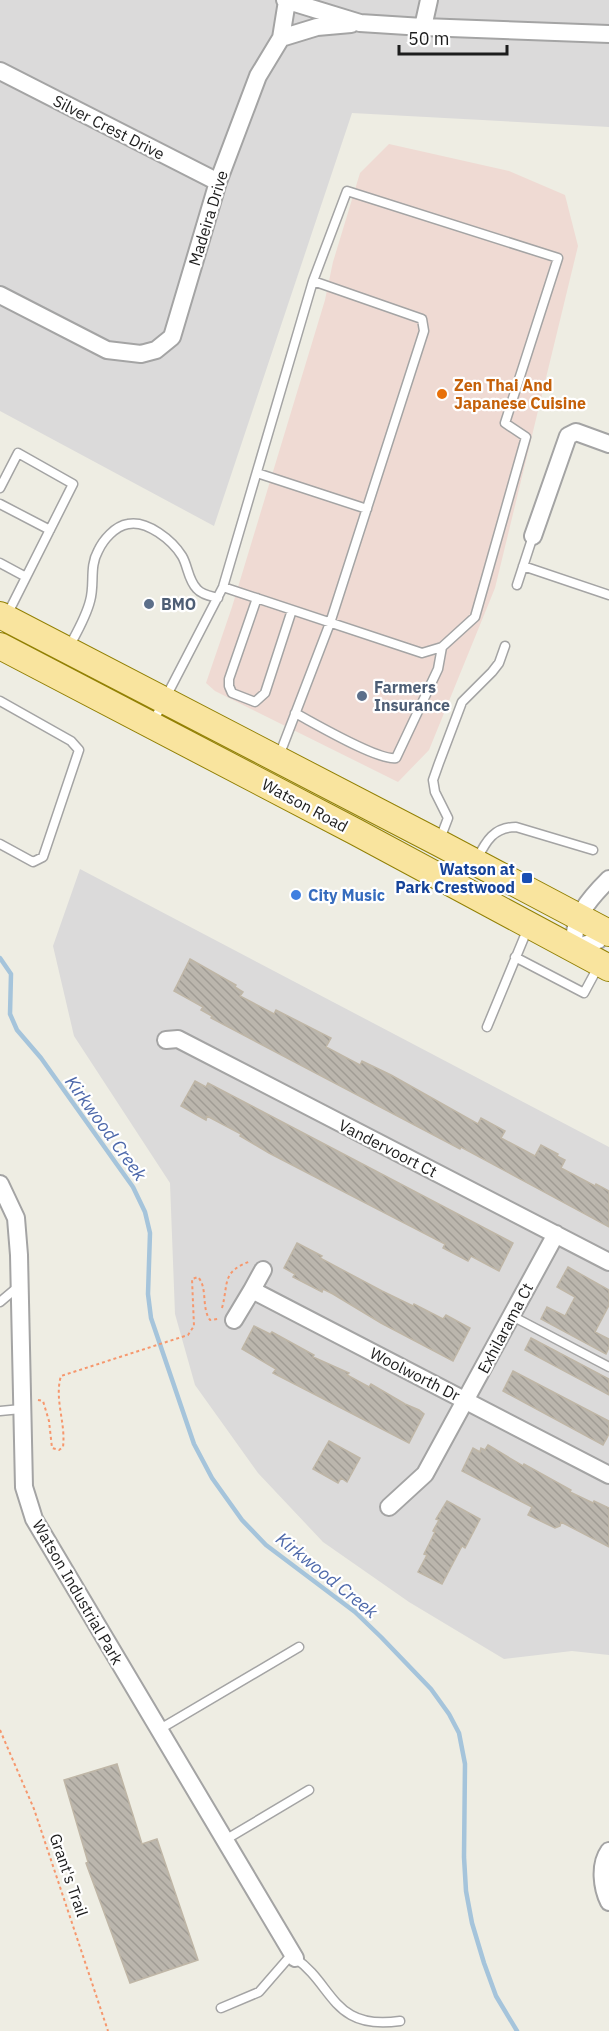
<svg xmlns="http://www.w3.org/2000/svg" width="609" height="2031" font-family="'IBM Plex Sans',sans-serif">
	<defs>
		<pattern id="building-back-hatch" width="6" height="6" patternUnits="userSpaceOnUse" patternTransform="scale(1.5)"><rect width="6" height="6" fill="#bbb6ad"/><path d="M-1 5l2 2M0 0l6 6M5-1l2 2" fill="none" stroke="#a09c94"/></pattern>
	</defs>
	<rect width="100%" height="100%" fill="#eeede3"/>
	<path fill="#dbdada" d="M0 0H609V127L352 113 214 526 0 411Z
		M80 869 609 1147V1655L572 1651 504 1659 409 1602 323 1542 258 1473 195 1385 175 1314 170 1183 74 1036 53 946Z"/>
	<path fill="#efdad3" d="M389 144 509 171 565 195 578 246 495 588 429 750 398 782 215 691 206 683 232 607 325 300 333 262 360 173Z"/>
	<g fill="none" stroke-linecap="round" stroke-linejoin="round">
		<path stroke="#a5c4db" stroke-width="4.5" d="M0 958 11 974 10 1014 17 1030 41 1058 133 1187 145 1212 150 1233 148 1294 151 1318 194 1444 212 1478 242 1520 266 1545 355 1612 381 1637 431 1689 449 1714 459 1733 465 1764 464 1857 466 1891 472 1923 484 1963 496 1996 517 2031"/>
	</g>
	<path fill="url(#building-back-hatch)" stroke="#bfb6a6" stroke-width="1.5" d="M190 959 236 985 235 987 243 992 240 996 274 1014 276 1010 331 1038 326 1047 360 1065 362 1061 391 1075 478 1124 481 1118 505 1131 501 1138 535 1156 541 1145 558 1154 557 1156 565 1160 561 1168 595 1186 596 1184 609 1191V1227L461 1147 460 1149 211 1018 212 1016 201 1010 203 1007 174 991Z
		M195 1081 206 1087 208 1083 513 1243 499 1271 471 1256 468 1261 443 1248 445 1244 269 1153 240 1136 241 1134 207 1116 206 1120 181 1106Z
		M297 1243 322 1256 320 1258 382 1291 413 1306 414 1304 443 1319 446 1315 470 1328 453 1361 381 1323 333 1294 323 1289 322 1292 293 1277 295 1274 284 1268Z
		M568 1267 609 1290V1305L595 1332 609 1339V1347L606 1354 541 1319 547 1307 565 1316 575 1297 557 1287Z
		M254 1326 270 1334 272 1332 314 1355 313 1357 349 1373 347 1375 369 1387 371 1384 405 1404 419 1410 424 1414 409 1443 273 1373 276 1369 242 1349Z
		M531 1338 609 1379V1395L525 1350Z
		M513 1371 609 1421V1434L603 1445 503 1391Z
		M329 1441 360 1458 347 1482 341 1478 338 1483 313 1469Z
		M488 1445 523 1466 524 1464 571 1490 570 1492 593 1503 594 1501 609 1508V1547L561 1522 560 1526 555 1528 528 1515 532 1507 462 1471 473 1448 480 1452 481 1448 485 1450Z
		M447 1501 480 1519 465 1548 462 1546 442 1584 418 1572 427 1555 424 1554 435 1532 433 1531 439 1520 436 1519Z
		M117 1764 142 1844 157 1839 198 1960 130 1983 86 1863 88 1862 64 1780Z"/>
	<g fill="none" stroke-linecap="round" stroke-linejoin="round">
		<defs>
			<path id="service" d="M257 473 367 509
				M0 488 18 453 73 484 7 615
				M0 504 50 530
				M0 563 26 577
				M523 566 609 595
				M517 585 533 536
				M257 598 229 679V686L232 693 255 702 265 693 292 610
				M69 647C77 632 86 617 90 601 95 584 89 567 98 551 103 540 115 526 128 524 147 520 172 540 182 556 188 566 188 580 197 589 202 595 211 596 218 598
				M0 701 71 741 79 750 43 857 33 862 0 844
				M295 713C314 723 378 761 396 758L438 669 442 647
				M153 722 223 587 313 281 347 191 558 258 505 423 526 437 475 617 442 647 422 653 223 587
				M279 756 330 623 424 331 422 319 313 281
				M440 839 448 818 435 792 433 780 439 763 462 702 492 672 499 663 505 646
				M477 859C486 841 494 827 516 827L593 850
				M515 957 584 993 598 967
				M487 1027 528 928
				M0 1302 19 1286
				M512 1316 609 1367
				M0 1411 21 1409
				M160 1729 299 1647
				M225 1840 309 1790
				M295 1958C334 1985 332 2031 400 2021
				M221 2008 259 1992 292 1954"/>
			<path id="minor" d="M285 0 360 23 423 27 609 34
				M423 27 429 0
				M281 38 317 27 351 24
				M0 71 218 182
				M0 295 107 350 141 354 156 350 172 337 218 182 258 76 281 38 287 1
				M533 536 568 436 576 432 609 444
				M609 879C588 900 572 918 574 949L598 940 609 927
				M166 1040 178 1039 609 1262
				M0 1184 16 1218 19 1255 24 1487 34 1519 295 1958
				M252 1290 263 1270
				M234 1320 252 1290 609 1475
				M389 1507 425 1474 556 1234
				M609 1851C599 1865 602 1888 609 1902"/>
			<path id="primary" d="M0 615 439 843 609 933
				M0 646 356 832 609 968"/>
		</defs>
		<use href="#service" stroke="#a4a4a4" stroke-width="11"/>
		<use href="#minor" stroke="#a4a4a4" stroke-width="20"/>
		<use href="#primary" stroke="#928004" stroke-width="28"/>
		<path stroke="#f6976d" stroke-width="2" stroke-dasharray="3 3" stroke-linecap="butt" d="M222 1308C229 1282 221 1272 251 1261
			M38 1400 43 1401 49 1421 52 1448 59 1450 63 1447C66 1423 54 1399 61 1376L188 1335 194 1326 192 1279 198 1277C208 1288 201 1307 210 1320L218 1319
			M0 1730 34 1809 108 2031"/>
		<use href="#service" stroke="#fff" stroke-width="8"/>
		<use href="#minor" stroke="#fff" stroke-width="16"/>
		<use href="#primary" stroke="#f9e49e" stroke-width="26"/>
	</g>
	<circle fill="#e8710a" stroke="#fff" stroke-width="2" cx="442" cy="394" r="6"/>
	<g fill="#5c6f8a" stroke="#fff" stroke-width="2">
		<circle cx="149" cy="604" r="6"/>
		<circle cx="362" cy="696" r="6"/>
	</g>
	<rect fill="#1a4fb4" stroke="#fff" stroke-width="2" x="521" y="872" width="12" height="12" rx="3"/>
	<circle fill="#3f7fe0" stroke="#fff" stroke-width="2" cx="296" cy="895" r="6"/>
	<g text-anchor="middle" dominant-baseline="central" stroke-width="4.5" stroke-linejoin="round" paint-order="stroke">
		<g font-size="16" fill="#1d1d1d" stroke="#fff">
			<text transform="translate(109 127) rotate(27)">Silver Crest Drive</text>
			<text transform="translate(208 218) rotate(-73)">Madeira Drive</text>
			<text transform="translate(305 805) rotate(28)">Watson Road</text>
			<text transform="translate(388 1148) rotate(27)">Vandervoort Ct</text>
			<text transform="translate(505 1328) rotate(-62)">Exhilarama Ct</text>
			<text transform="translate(415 1374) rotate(27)">Woolworth Dr</text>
			<text transform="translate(78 1592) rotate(60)">Watson Industrial Park</text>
			<text transform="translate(69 1875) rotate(71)">Grant's Trail</text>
		</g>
		<g font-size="16" font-weight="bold" fill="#c56008" stroke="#fff" text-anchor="start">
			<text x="454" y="385">Zen Thai And<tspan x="454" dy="18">Japanese Cuisine</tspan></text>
		</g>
		<g font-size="16" font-weight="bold" fill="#4e5e75" stroke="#fff" text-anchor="start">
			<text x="161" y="604">BMO</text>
			<text x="374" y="687">Farmers<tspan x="374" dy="18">Insurance</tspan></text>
		</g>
		<g font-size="16" font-weight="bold" fill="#164399" stroke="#fff" text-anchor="end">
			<text x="515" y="869">Watson at<tspan x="515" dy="18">Park Crestwood</tspan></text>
		</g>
		<g font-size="16" font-weight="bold" fill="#366cbe" stroke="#fff" text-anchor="start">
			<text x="308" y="895">City Music</text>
		</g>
		<g font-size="18" font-style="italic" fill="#4d68aa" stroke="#fff">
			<text transform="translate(106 1128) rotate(54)">Kirkwood Creek</text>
			<text transform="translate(327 1575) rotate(39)">Kirkwood Creek</text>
		</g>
	</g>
	<path d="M399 45v9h108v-9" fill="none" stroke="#1d1d1d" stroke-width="3"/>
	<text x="408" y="45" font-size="18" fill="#1d1d1d" stroke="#ffffff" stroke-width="4.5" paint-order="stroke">50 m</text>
</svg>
